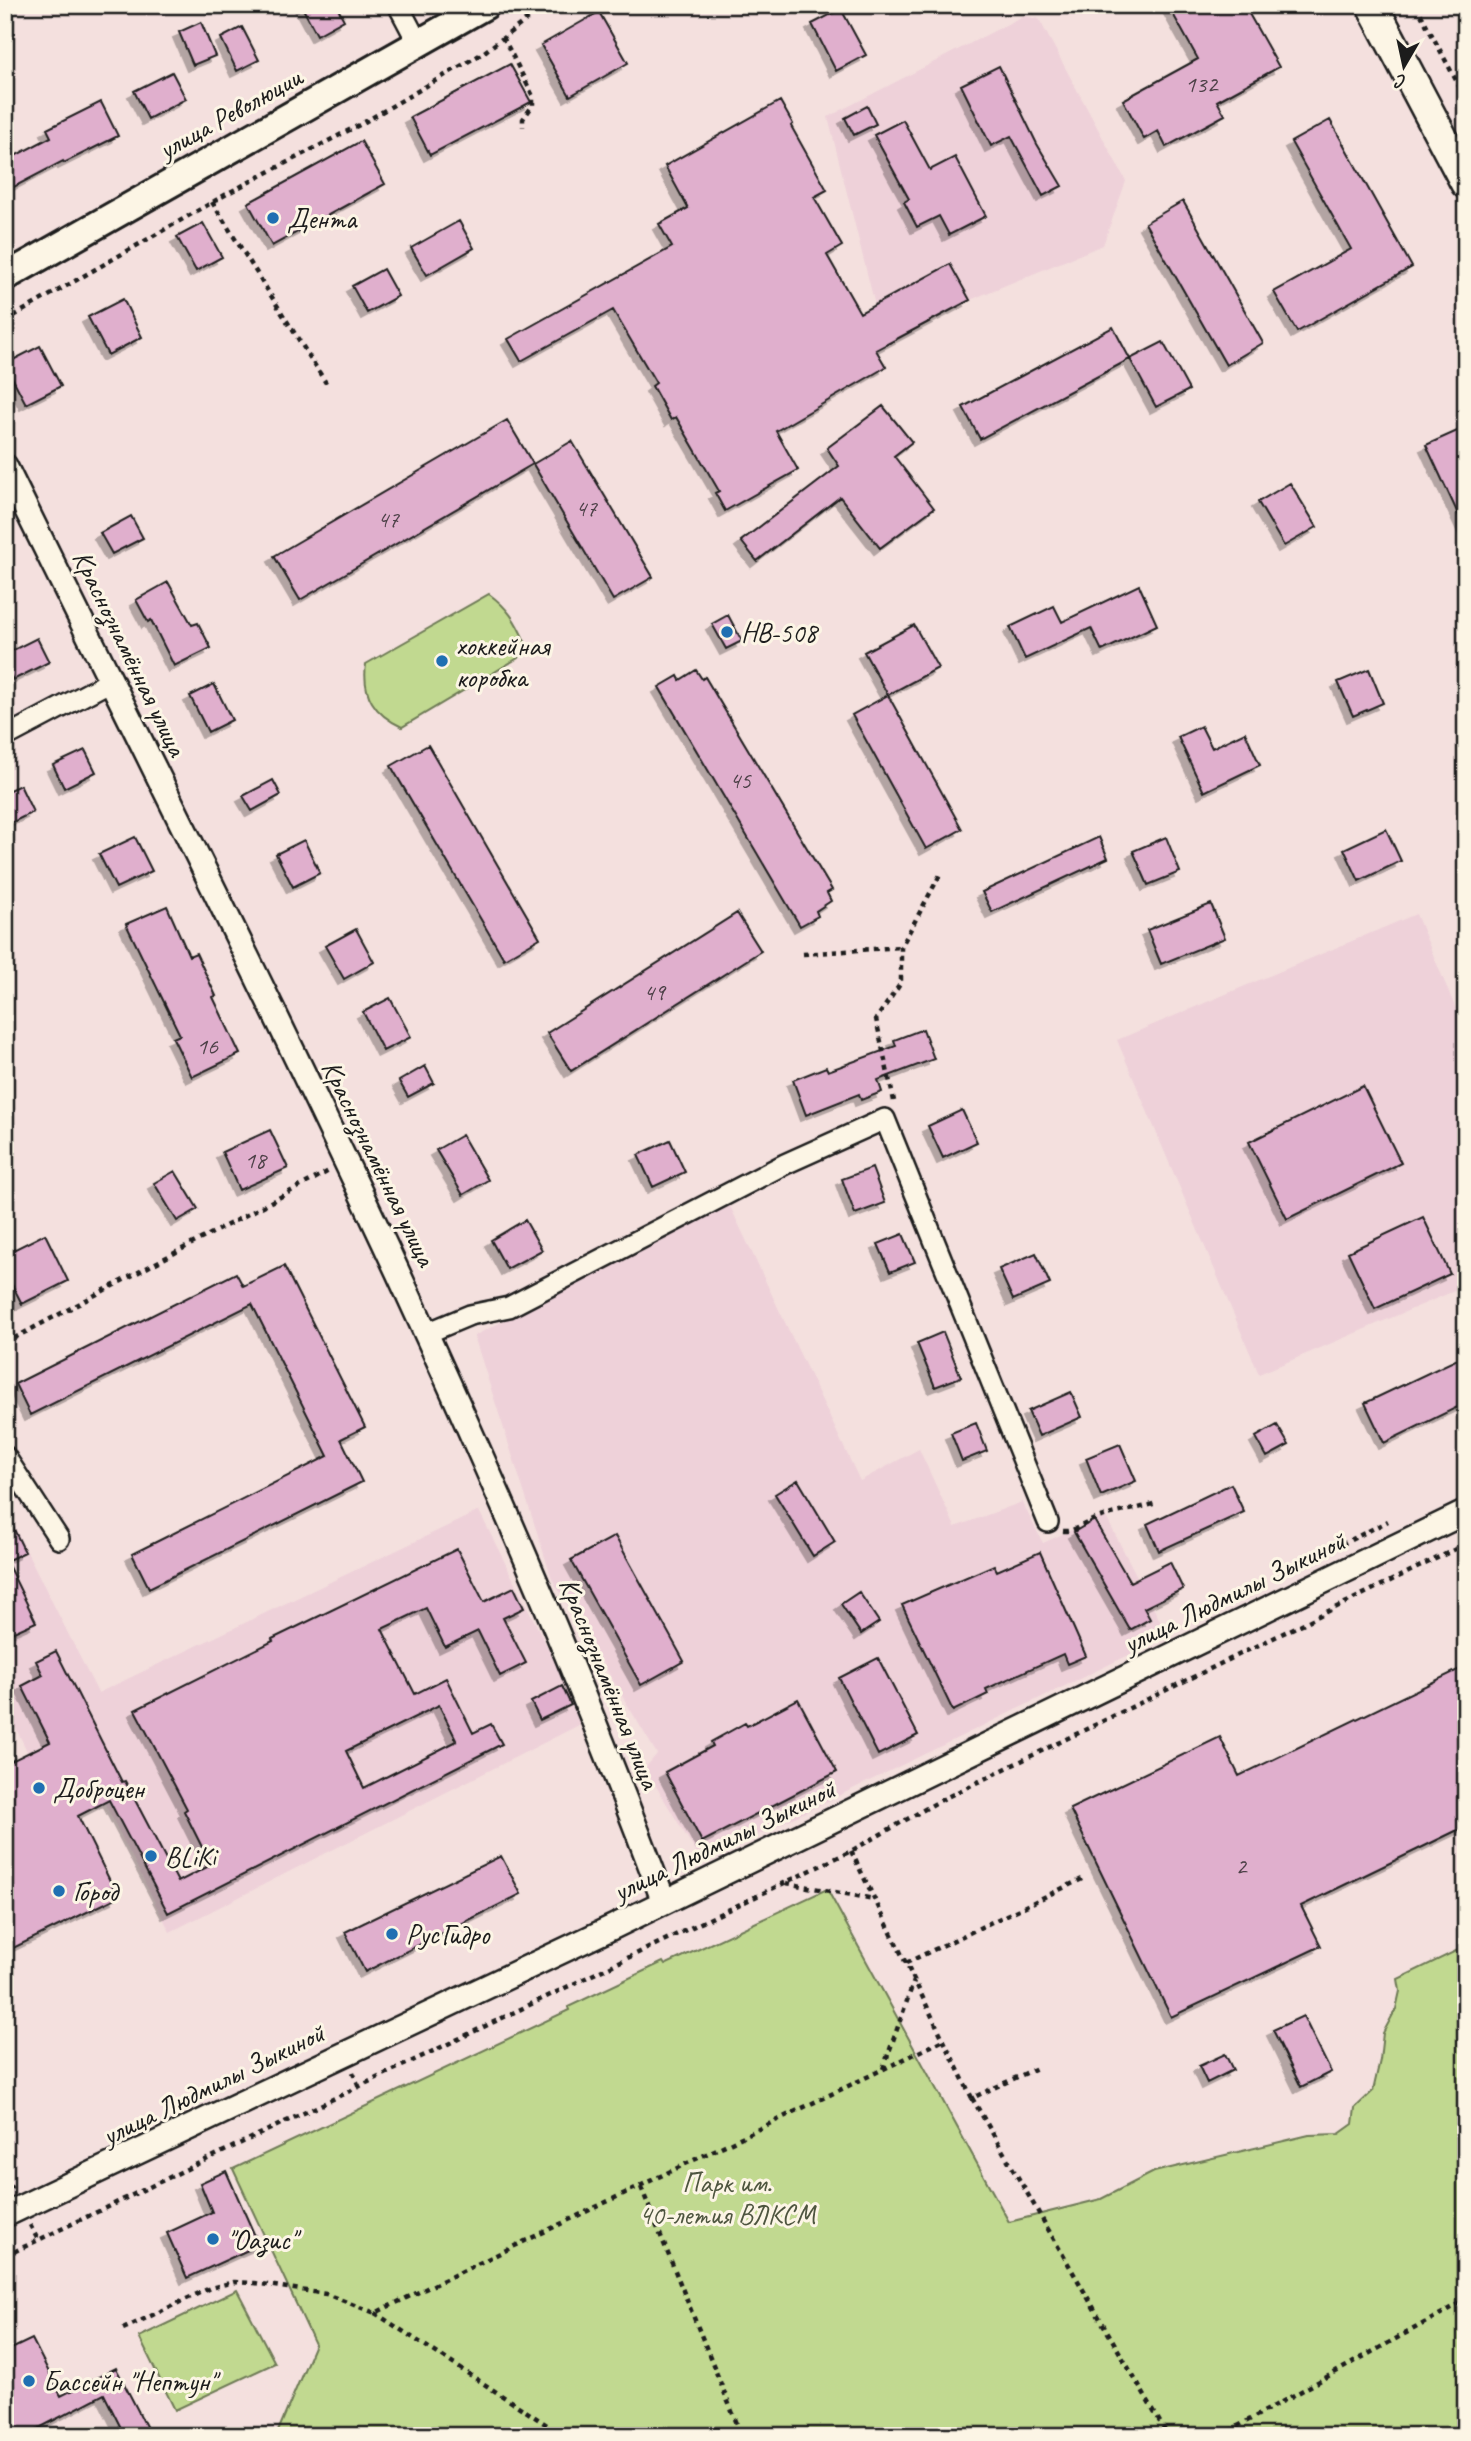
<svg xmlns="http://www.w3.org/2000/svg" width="1471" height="2441" font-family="Caveat,sans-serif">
	<defs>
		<filter id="shadow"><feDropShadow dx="-6" dy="6" stdDeviation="0" flood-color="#0004"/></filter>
	</defs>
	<rect width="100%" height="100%" fill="#f4e0de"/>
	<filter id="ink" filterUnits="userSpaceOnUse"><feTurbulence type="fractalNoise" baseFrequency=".0143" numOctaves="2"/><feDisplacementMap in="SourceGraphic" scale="14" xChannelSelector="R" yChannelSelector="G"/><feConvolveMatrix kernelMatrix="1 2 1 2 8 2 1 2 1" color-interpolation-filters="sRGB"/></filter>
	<g filter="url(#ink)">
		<path fill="#eed1d9" d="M1023 16 1039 19 1126 181 1103 245 970 300 894 341 875 305 828 117Z
			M1416 914 1466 1033V1286L1259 1374 1117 1040Z
			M729 1204 860 1481 919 1449 955 1527 1022 1502 1043 1543 1105 1515 1168 1636 702 1862 645 1768 657 1754 552 1579 474 1336Z
			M5 1508 98 1693 479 1511 585 1722 170 1932 69 1733 28 1753 5 1706Z"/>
		<path fill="#c1d990" stroke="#6e7a56" stroke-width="2" d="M489 594C508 608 516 621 525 642L518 658 402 727C374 714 362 695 366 664Z
			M827 1889 1009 2222 1101 2199 1154 2172 1309 2135 1339 2134 1353 2124 1355 2108 1373 2091 1380 2060 1383 2033 1396 2009 1400 1991 1398 1979 1466 1946V2436H276L315 2344 233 2169 569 2010 568 2007 663 1962 665 1965Z
			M237 2290 275 2363 175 2410 139 2337Z"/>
		<path fill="#e0afcd" stroke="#1c1c1c" stroke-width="2" fill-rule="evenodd" filter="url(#shadow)" d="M301 5H336L344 20 317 35Z
			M1168 5H1244L1279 67 1217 101 1225 115 1166 147 1158 131 1144 139 1123 100 1198 59Z
			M841 9 866 55 836 71 812 24Z
			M599 12 628 63 570 96 541 45Z
			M201 22 215 56 193 65 179 32Z
			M242 27 259 60 237 71 221 38Z
			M510 64 531 102 430 155 410 117Z
			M999 66 1037 144 1062 186 1043 196 1011 136 991 146 961 85Z
			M172 72 186 99 148 119 134 91Z
			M780 101 793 124 791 126 827 190 814 197 842 246 827 255 860 313 950 264 970 300 876 350 886 367 776 431 798 470 725 511 715 493 719 491 676 417 671 420 652 386 656 383 613 310 521 361 508 339 672 247 659 224 688 208 665 166Z
			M101 102 118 136 64 163 63 161 10 189 5 179V161L51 137 47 129Z
			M867 106 876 124 854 135 845 118Z
			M903 120 930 170 955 157 986 216 949 235 939 216 917 227 904 202 909 199 874 135Z
			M1330 120 1412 267 1297 332 1274 292 1351 249 1291 142Z
			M361 141 385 184 272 246 248 203Z
			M1183 201 1263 343 1226 365 1145 223Z
			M459 221 474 248 427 275 411 248Z
			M203 223 222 257 196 271 177 237Z
			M383 269 398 296 367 313 352 286Z
			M123 299 142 337 108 355 88 317Z
			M1113 327 1130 359 980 439 963 407Z
			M1163 342 1189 390 1156 407 1130 359Z
			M40 346 61 386 26 404 5 364Z
			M883 406 912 442 894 456 934 508 880 548 840 497 757 561 741 541 839 466 827 448Z
			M507 420 533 464 300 600 274 556Z
			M1466 427V531L1426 445Z
			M572 441 653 577 613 600 533 464Z
			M1290 483 1317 527 1284 546 1258 502Z
			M131 516 143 538 112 554 100 533Z
			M168 582 192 625 198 623 211 648 174 666 151 620 148 622 136 600Z
			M1139 585 1157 625 1102 651 1091 628 1025 659 1010 627 1054 606 1062 622Z
			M728 615 742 641 726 649 712 624Z
			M914 625 938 668 888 695 864 652Z
			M37 638 49 662 13 680 5 665V654Z
			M1369 669 1383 703 1353 716 1338 682Z
			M696 670 702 679 705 677 832 890 827 893 831 901 816 911 818 916 800 926 659 687 678 676 680 680Z
			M214 684 232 720 208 732 190 696Z
			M888 695 962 829 926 849 852 715Z
			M1201 726 1212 748 1245 732 1260 765 1204 792 1178 737Z
			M428 745 540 938 504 959 391 766Z
			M85 750 96 772 64 788 53 765Z
			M273 780 281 795 252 811 243 796Z
			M20 785 33 812 11 823 5 811V792Z
			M1386 829 1401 861 1359 881 1344 849Z
			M135 837 152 871 116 888 99 854Z
			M1099 837 1108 858 992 912 982 892Z
			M1166 837 1180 872 1148 885 1133 851Z
			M304 840 320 873 293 887 276 854Z
			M1211 904 1225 938 1161 964 1147 930Z
			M167 906 189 956 196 953 216 996 213 997 240 1054 192 1077 173 1038 180 1035 126 924Z
			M737 913 761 951 571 1071 547 1033Z
			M356 929 374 962 344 979 325 946Z
			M390 998 411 1037 383 1051 363 1012Z
			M923 1029 934 1059 878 1080 882 1092 861 1100 859 1094 806 1115 793 1080 826 1067 828 1071 896 1046 894 1040Z
			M425 1066 434 1083 408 1097 399 1081Z
			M1363 1086 1401 1163 1287 1219 1249 1142Z
			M962 1110 977 1142 943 1158 928 1126Z
			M270 1130 288 1168 239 1190 222 1152Z
			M462 1135 488 1180 463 1195 436 1150Z
			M670 1140 685 1172 653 1187 638 1155Z
			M872 1168 885 1203 855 1214 842 1179Z
			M175 1171 198 1209 177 1221 154 1183Z
			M1423 1217 1450 1274 1375 1309 1348 1252Z
			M525 1220 542 1250 507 1269 491 1240Z
			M45 1234 68 1281 22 1304 5 1271V1254Z
			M903 1234 915 1262 890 1272 878 1244Z
			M1036 1253 1050 1284 1013 1300 999 1269Z
			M284 1266 365 1427 341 1439 362 1482 149 1588 132 1554 328 1456 252 1304 30 1415 15 1384 236 1273 243 1286Z
			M943 1332 961 1377 935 1387 917 1343Z
			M1466 1355V1403L1384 1443 1365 1403Z
			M1071 1392 1082 1417 1039 1436 1028 1411Z
			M976 1423 987 1451 962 1461 951 1433Z
			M1277 1425 1289 1445 1267 1457 1256 1437Z
			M1120 1444 1136 1481 1101 1496 1086 1458Z
			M798 1480 835 1542 813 1556 775 1494Z
			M1231 1484 1244 1512 1159 1551 1147 1524Z
			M5 1511 25 1552 6 1561 36 1622 5 1636Z
			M1094 1520 1130 1582 1170 1562 1183 1589 1144 1608 1150 1619 1130 1630 1074 1532Z
			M615 1536 684 1661 641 1685 571 1560Z
			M457 1549 484 1602 514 1587 524 1608 503 1618 526 1663 500 1676 478 1631 445 1647 426 1608 382 1629 415 1694 446 1678 473 1733 491 1724 502 1744 168 1913 109 1800 78 1816 118 1897 5 1952V1764L50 1742 22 1686 43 1675 36 1661 56 1651 122 1782 125 1781 178 1882 211 1865 184 1811 187 1809 135 1710 273 1641 272 1639ZM439 1705 457 1741 364 1788 346 1751Z
			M1040 1552 1086 1656 1067 1664 1063 1654 986 1689 988 1694 953 1711 902 1605 994 1565 997 1571Z
			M859 1592 879 1622 861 1634 841 1604Z
			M878 1658 918 1735 878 1755 839 1678Z
			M1466 1666V1826L1301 1906 1321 1946 1171 2017 1070 1809 1220 1737 1239 1776Z
			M562 1686 571 1705 540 1720 531 1702Z
			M798 1699 837 1772 702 1842 665 1772 713 1746 711 1742 745 1723 747 1726Z
			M501 1856 521 1894 365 1972 345 1932Z
			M1303 2016 1331 2072 1301 2087 1273 2030Z
			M1225 2054 1233 2070 1207 2083 1199 2066Z
			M226 2171 259 2245 187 2278 167 2233 212 2212 200 2183Z
			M32 2339 61 2396 116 2368 151 2436H125L104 2394 24 2436H5V2352Z"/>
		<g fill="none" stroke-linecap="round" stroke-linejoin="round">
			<defs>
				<path id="minor" d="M398 5 418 43
					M5 737 111 681
					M427 1333 470 1315 509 1307 785 1164 885 1119 1048 1522
					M5 1456 59 1539"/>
				<path id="tertiary" d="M5 466C237 939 480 1407 664 1902
					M5 2215 613 1927 1466 1512"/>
				<path id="secondary" d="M5 277 486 5"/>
				<path id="primary" d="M1372 5 1466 183"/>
			</defs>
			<use href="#minor" stroke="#1c1c1c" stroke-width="24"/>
			<use href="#tertiary" stroke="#1c1c1c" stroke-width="28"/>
			<use href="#secondary" stroke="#1c1c1c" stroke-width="32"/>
			<use href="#primary" stroke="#1c1c1c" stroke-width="35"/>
			<path stroke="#1c1c1c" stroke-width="4.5" stroke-dasharray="5 5" stroke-linecap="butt" d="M1416 5 1466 99
				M503 37 533 96V105L523 119V127
				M212 202 326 383
				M5 321 232 191 361 124 483 53 529 18 552 5
				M803 954 901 947
				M894 1101 876 1019 901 983V947L941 873
				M5 1343 329 1171
				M1063 1531C1075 1532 1084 1523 1095 1519 1114 1512 1136 1510 1156 1503
				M1297 1567 1388 1521
				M1211 1607 1258 1586
				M851 1851 972 2098 1037 2068
				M786 1883 874 1899
				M906 1963 1082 1879
				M883 2069 914 1981
				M353 2072 359 2087
				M972 2098 1168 2436
				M5 2177 12 2189
				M641 2187 742 2436
				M30 2225 38 2240
				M5 2256 851 1851 941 1800 1466 1544
				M375 2313 564 2436
				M123 2329 210 2288 234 2282 255 2283 326 2294 375 2313 944 2040
				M1220 2436 1466 2300"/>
			<use href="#minor" stroke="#fcf5e5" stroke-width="19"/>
			<use href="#tertiary" stroke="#fcf5e5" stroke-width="23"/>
			<use href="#secondary" stroke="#fcf5e5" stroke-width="26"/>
			<use href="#primary" stroke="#fcf5e5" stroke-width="30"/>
		</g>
	</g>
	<g fill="#1f6fb2" stroke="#fcf5e5" stroke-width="2.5">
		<circle cx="273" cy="218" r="7"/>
		<circle cx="727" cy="632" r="7"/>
		<circle cx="442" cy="661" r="7"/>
		<circle cx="39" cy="1788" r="7"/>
		<circle cx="151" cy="1856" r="7"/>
		<circle cx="59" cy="1891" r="7"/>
		<circle cx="392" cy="1934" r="7"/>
		<circle cx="213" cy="2239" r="7"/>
		<circle cx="29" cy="2381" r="7"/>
	</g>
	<g text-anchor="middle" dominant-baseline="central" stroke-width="6" stroke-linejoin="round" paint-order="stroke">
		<g font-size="24" fill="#4d4148">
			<text x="1201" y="84">132</text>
			<text x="586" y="508">47</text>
			<text x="388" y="519">47</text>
			<text x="740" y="780">45</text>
			<text x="654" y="992">49</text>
			<text x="207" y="1046">16</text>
			<text x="255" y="1160">18</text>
			<text x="1241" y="1866">2</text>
		</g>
		<g font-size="28" fill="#1c1c1c" stroke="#fcf5e5">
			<text transform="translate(230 113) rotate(-29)">улица Революции</text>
			<text transform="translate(130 653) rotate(64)">Краснознамённая улица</text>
			<text transform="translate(379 1163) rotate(64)">Краснознамённая улица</text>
			<text transform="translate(1234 1592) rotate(-26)">улица Людмилы Зыкиной</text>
			<text transform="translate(610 1683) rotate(68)">Краснознамённая улица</text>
			<text transform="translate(724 1840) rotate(-26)">улица Людмилы Зыкиной</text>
			<text transform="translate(213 2084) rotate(-26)">улица Людмилы Зыкиной</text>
		</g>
		<g font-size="28" fill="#1c1c1c" stroke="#fcf5e5" text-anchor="start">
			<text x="287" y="218">Дента</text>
			<text x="741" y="632">НВ-508</text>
			<text x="456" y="645">хоккейная<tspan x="456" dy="32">коробка</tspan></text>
			<text x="53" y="1788">Доброцен</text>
			<text x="165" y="1856">BLiKi</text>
			<text x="73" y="1891">Город</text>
			<text x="406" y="1934">РусГидро</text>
			<text x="227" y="2239">"Оазис"</text>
			<text x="43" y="2381">Бассейн "Нептун"</text>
		</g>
		<g font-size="28" fill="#4e553f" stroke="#fcf5e5">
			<text x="727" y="2182">Парк им.<tspan x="727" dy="32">40-летия ВЛКСМ</tspan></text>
		</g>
	</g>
	<rect width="1471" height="2441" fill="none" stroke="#fcf5e5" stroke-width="28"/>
	<rect x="14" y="14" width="1443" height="2413" fill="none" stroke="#1c1c1c" stroke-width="2.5" filter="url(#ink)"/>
	<g transform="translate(1404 66) rotate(189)" stroke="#fcf5e5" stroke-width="5" paint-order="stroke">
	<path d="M0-5L12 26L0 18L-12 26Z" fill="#1c1c1c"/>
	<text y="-10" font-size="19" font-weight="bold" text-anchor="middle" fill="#1c1c1c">С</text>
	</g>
</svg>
